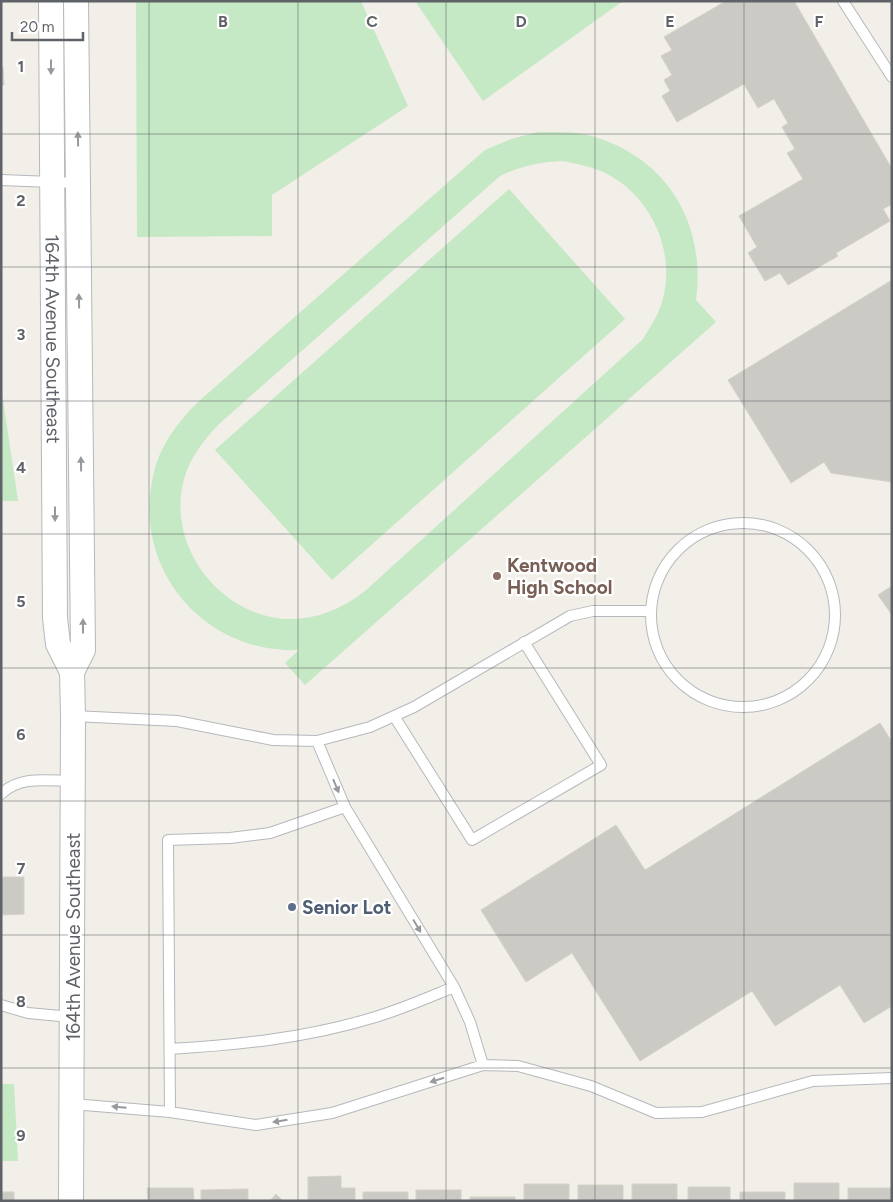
<svg xmlns="http://www.w3.org/2000/svg" width="893" height="1202" font-family="Figtree,sans-serif">
	<rect width="100%" height="100%" fill="#f1efe8"/>
	<path fill="#c5e8c5" fill-rule="evenodd" d="M136 1H361L408 106 272 195V236L137 237Z
		M415 1H623L483 101Z
		M538 132C557 132 577 131 595 137 669 160 706 225 696 300L716 322 305 685 285 663 299 650C203 654 130 567 154 472 161 444 178 422 198 402L485 150 511 139ZM563 161C577 164 590 166 603 172 651 194 677 252 662 302 658 316 650 327 643 339L365 591C353 600 342 607 328 612 246 644 162 561 184 479 190 457 204 440 219 424L500 176C521 166 539 162 563 161Z
		M509 189 625 319 332 580 215 450Z
		M1 386 18 501H1Z
		M1 1084H14L18 1161H1Z"/>
	<path fill="#cccac5" stroke="#d6d1c6" d="M726 1H794L892 169V204L883 209 890 221 836 253 838 256 788 285 780 273 765 281 748 253 757 247 739 216 803 179 787 153 795 149 782 127 788 123 774 99 758 108 744 84 677 122 662 96 670 91 664 80 672 75 661 56 672 50 664 37Z
		M1 67H3L4 85H1Z
		M892 280V482L831 473 824 462 791 483 728 380Z
		M892 586V615L878 595Z
		M880 723 892 742V1006L864 1023 840 985 775 1026 752 991 640 1061 572 953 526 982 481 910 616 825 645 870Z
		M1 877H24V914L1 915Z
		M341 1176V1188H355V1201H308V1177Z
		M794 1183H839V1201H794Z
		M524 1184H569V1201H524Z
		M632 1184H677V1201H632Z
		M578 1185H623V1201H578Z
		M688 1187H730V1201H688Z
		M147 1188H193L194 1201H148Z
		M848 1188H892V1201H848Z
		M248 1189V1201H201V1190Z
		M416 1190H461V1201H416Z
		M1 1192H14V1201H1Z
		M363 1192H408V1201H363Z
		M740 1192H785V1201H740Z
		M276 1194 283 1201H270Z
		M470 1197H515V1201H470Z"/>
	<g fill="none" stroke-linecap="round" stroke-linejoin="round">
		<defs>
			<path id="service" d="M843 1 892 77
				M1 180 78 183
				M651 615a92 92 0 1 1 184 0a92 92 0 1 1-184 0Z
				M73 716 177 721 273 740 317 741 370 727 414 707 570 616 593 611H650
				M394 716 472 840 601 765 524 642
				M317 741 345 807 454 987 470 1022 483 1065
				M1 794C21 775 48 781 73 781
				M1 1005 28 1013 71 1017
				M170 1049C238 1045 306 1038 372 1018 400 1010 427 998 454 987
				M72 1104 170 1112 256 1125 332 1113 483 1065 518 1066 591 1086 656 1113 702 1112 813 1081 892 1078
				M170 1112 168 840 230 838 270 833 345 807"/>
			<g id="tertiary">
				<path id="s1" d="M51 1 55 618 58 644 72 672 73 716 71 1201"/>
				<path d="M72 672 83 650 76 1"/>
			</g>
		</defs>
		<use href="#service" stroke="#b5b8bc" stroke-width="12"/>
		<use href="#tertiary" stroke="#b5b8bc" stroke-width="26"/>
		<use href="#service" stroke="#fff" stroke-width="10"/>
		<use href="#tertiary" stroke="#fff" stroke-width="24"/>
	</g>
	<defs><path id="oneway-solid" d="M-6-.8H1V-3.2L6.5 0L1 3.2V.8H-6Z" transform="scale(1.25)"/></defs>
	<g fill="#979a9d">
		<use href="#oneway-solid" transform="translate(51 67) rotate(90)"/>
		<use href="#oneway-solid" transform="translate(78 139) rotate(-91)"/>
		<use href="#oneway-solid" transform="translate(79 301) rotate(-91)"/>
		<use href="#oneway-solid" transform="translate(81 464) rotate(-91)"/>
		<use href="#oneway-solid" transform="translate(55 514) rotate(90)"/>
		<use href="#oneway-solid" transform="translate(83 626) rotate(-90)"/>
		<use href="#oneway-solid" transform="translate(336 786) rotate(67)"/>
		<use href="#oneway-solid" transform="translate(417 926) rotate(59)"/>
		<use href="#oneway-solid" transform="translate(437 1080) rotate(162)"/>
		<use href="#oneway-solid" transform="translate(119 1107) rotate(-175)"/>
		<use href="#oneway-solid" transform="translate(280 1121) rotate(171)"/>
	</g>
	<path fill="none" stroke="#5f6368" stroke-width="1" stroke-opacity="0.55" d="M149 1V1201M298 1V1201M446 1V1201M595 1V1201M744 1V1201M1 134H892M1 267H892M1 401H892M1 534H892M1 668H892M1 801H892M1 935H892M1 1068H892"/>
	<circle fill="#8d6e63" stroke="#fff" stroke-width="2" cx="497" cy="576" r="5"/>
	<circle fill="#5c6f8a" stroke="#fff" stroke-width="2" cx="292" cy="907" r="5"/>
	<g text-anchor="middle" dominant-baseline="central" stroke-width="4.5" stroke-linejoin="round" paint-order="stroke">
		<g font-size="19" fill="#5f6368" stroke="#fff">
			<text stroke="none"><textPath href="#s1" startOffset="338">164th Avenue Southeast</textPath></text>
			<text transform="translate(73 937) rotate(-90)">164th Avenue Southeast</text>
		</g>
		<g font-size="19" font-weight="bold" fill="#785e54" stroke="#fff" text-anchor="start">
			<text x="507" y="565">Kentwood<tspan x="507" dy="22">High School</tspan></text>
		</g>
		<g font-size="19" font-weight="bold" fill="#4e5e75" stroke="#fff" text-anchor="start">
			<text x="302" y="907">Senior Lot</text>
		</g>
	</g>
	<g font-size="16" text-anchor="middle" font-weight="bold" fill="#5f6368" stroke="#fff" stroke-width="4.5" stroke-linejoin="round" paint-order="stroke">
		<text x="223" y="27">B</text>
		<text x="372" y="27">C</text>
		<text x="521" y="27">D</text>
		<text x="670" y="27">E</text>
		<text x="819" y="27">F</text>
		<text x="21" y="72">1</text>
		<text x="21" y="206">2</text>
		<text x="21" y="340">3</text>
		<text x="21" y="473">4</text>
		<text x="21" y="607">5</text>
		<text x="21" y="740">6</text>
		<text x="21" y="874">7</text>
		<text x="21" y="1007">8</text>
		<text x="21" y="1141">9</text>
	</g>
	<rect width="893" height="1202" fill="none" stroke="#5f6368" stroke-width="5"/>
	<path d="M12 32v8h71v-8" fill="none" stroke="#5f6368" stroke-width="2.5"/>
	<text x="20" y="32" font-size="15" fill="#5f6368" stroke="#ffffff" stroke-width="4" paint-order="stroke">20 m</text>
</svg>
